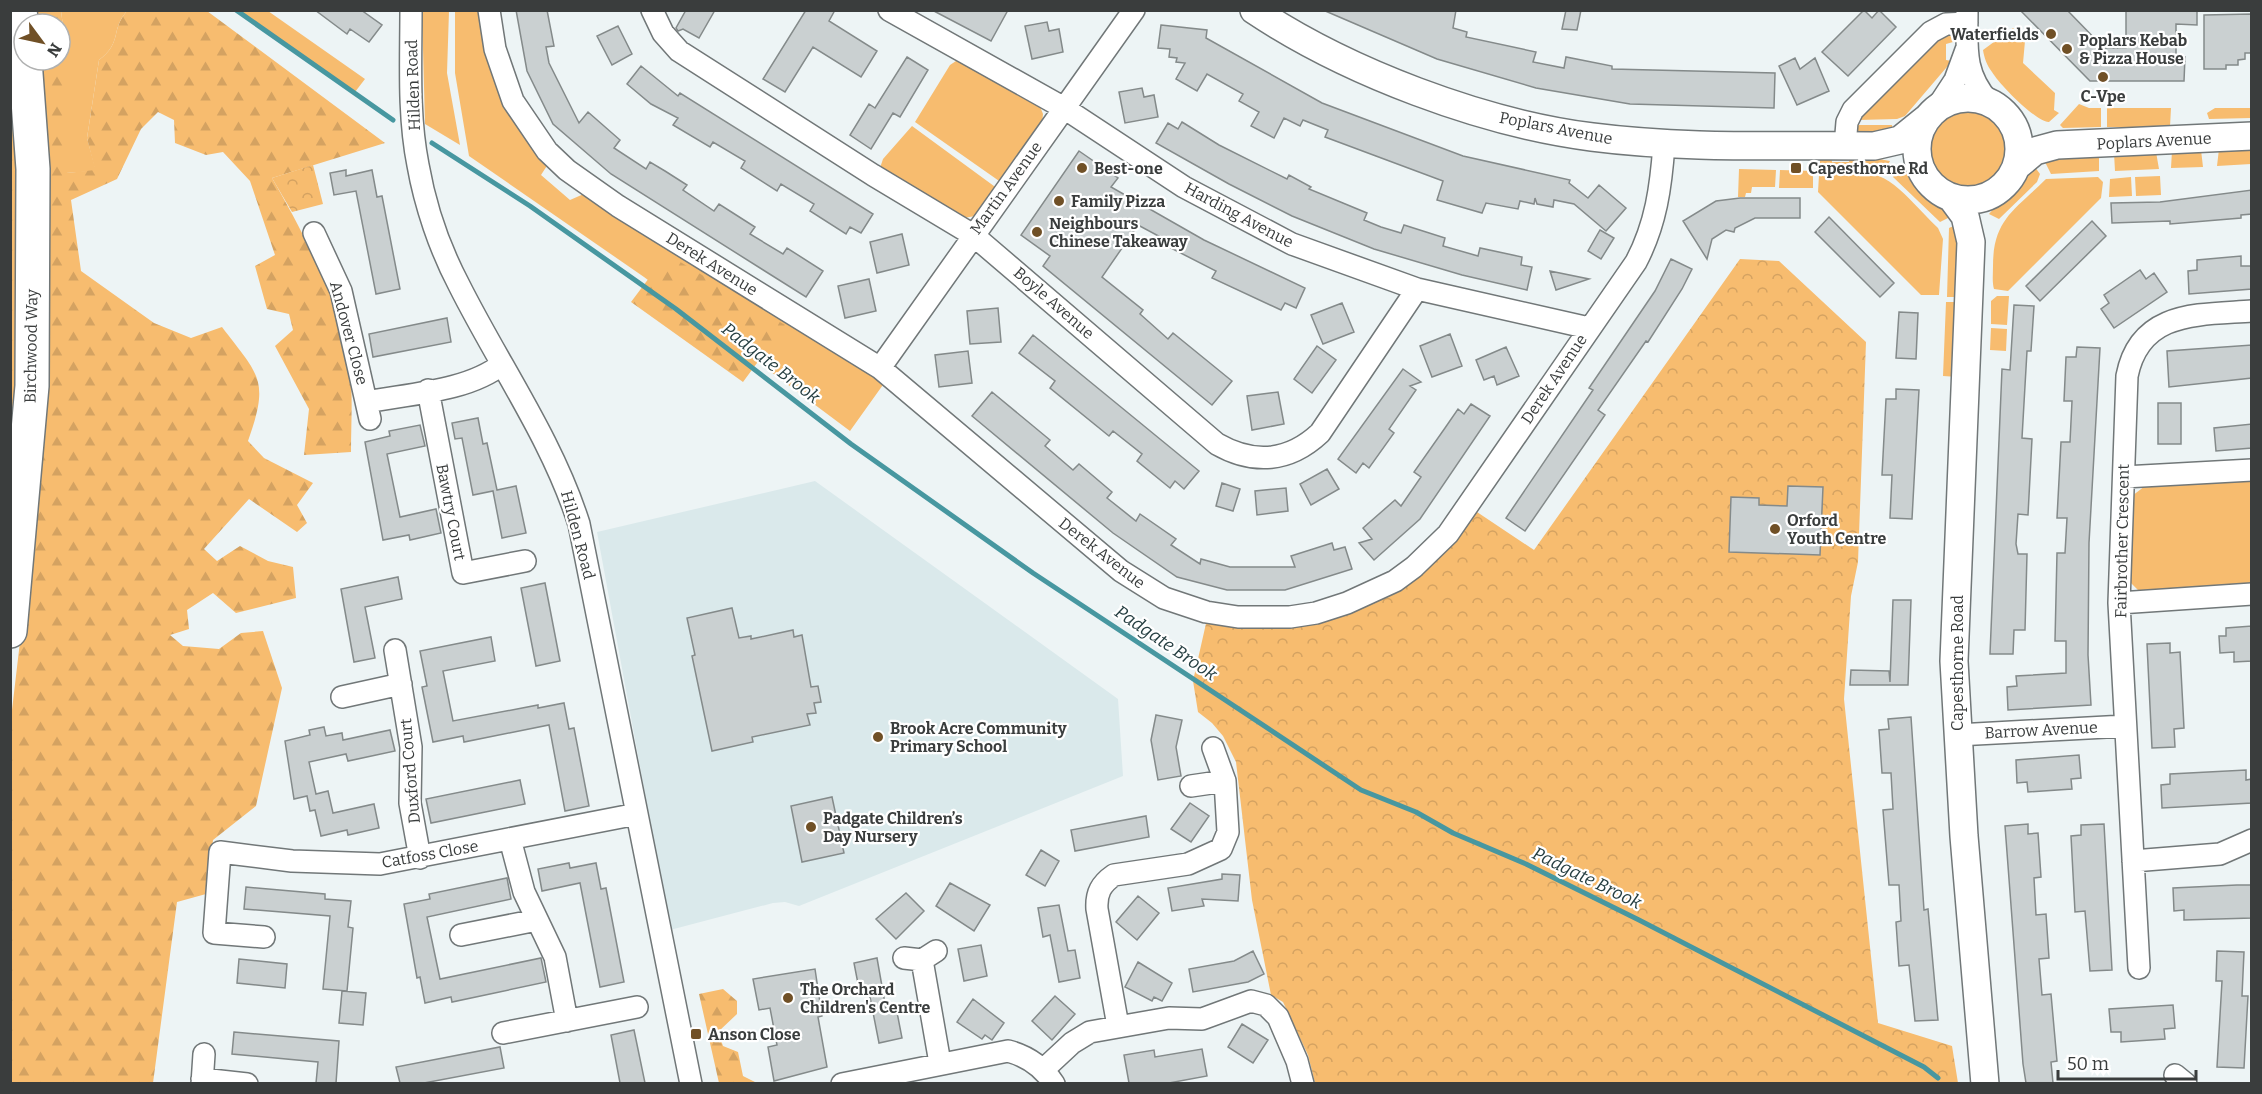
<svg xmlns="http://www.w3.org/2000/svg" width="2262" height="1094" font-family="Bitter,serif">
	<defs>
		<pattern id="forest-firs" width="22" height="20" patternUnits="userSpaceOnUse" patternTransform="scale(1.5)"><rect width="22" height="20" fill="#f7bc6f"/><path d="M5 1l3.5 6h-7zM16 11l3.5 6h-7z" fill="#d4a261"/></pattern>
		<pattern id="park-crowns" width="20" height="18" patternUnits="userSpaceOnUse" patternTransform="scale(1.5)"><rect width="20" height="18" fill="#f7bc6f"/><path d="M2 6a3 3 0 1 1 6 0M12 15a3 3 0 1 1 6 0" fill="none" stroke="#d4a261"/></pattern>
	</defs>
	<rect width="100%" height="100%" fill="#edf4f5"/>
	<path fill="#dae9eb" d="M815 481 1118 699 1123 776 799 906 785 902 773 903 670 930 597 532Z"/>
	<path fill="#f7bc6f" d="M61 11H127C110 30 123 42 99 60L87 138 96 171 66 173V48Z
		M236 11H268L365 79 355 92Z
		M422 11H449L447 73 460 145 425 124Z
		M455 11H483L550 161 541 175 570 200 586 193 885 382 850 431 644 277 469 156 455 73Z
		M2013 28 2025 41 2023 63 2055 93 2054 110 2059 113 2049 122C2037 123 1999 84 1992 72 1987 66 1984 57 1983 50Z
		M1939 34H1951L1953 42 1946 44V60L1952 61 1905 116 1897 119 1858 120V117Z
		M959 59 1039 104 1043 114 1042 124 1002 183 915 122 950 65Z
		M2079 104 2089 108H2101V127L2063 128 2060 125Z
		M1926 148a42 42 0 1 1 84 0a42 42 0 1 1-84 0Z
		M2107 108H2171L2170 127H2107Z
		M2215 108H2251V118L2209 119 2207 113Z
		M1853 125H1892L1893 133H1858Z
		M912 126 998 189 975 216 964 218 880 168 883 159Z
		M2251 146V164L2217 166 2219 149Z
		M2201 150 2203 167 2171 168 2172 151Z
		M2156 152 2159 169 2115 171 2114 153Z
		M1850 154 1890 161 1886 168 1872 164 1820 165V156H1831L1832 162H1849Z
		M2099 154V171L2051 174 2043 158Z
		M2032 163 2040 174 2037 182 1999 219 1989 214Z
		M1899 167 1954 215 1940 222 1893 177Z
		M1739 169 1776 170 1775 187H1752L1751 193H1746L1745 197H1738Z
		M1780 170 1813 171V188H1779Z
		M1824 171C1889 165 1895 186 1938 228L1943 239 1939 295H1921L1818 192 1819 175Z
		M2160 176 2161 195 2136 196 2135 177Z
		M2098 177 2103 182 2101 198 2008 291 1994 289C1992 282 1993 274 1993 266 1993 219 2015 210 2046 179Z
		M2131 177 2132 196 2109 197 2110 179Z
		M1958 224 1961 297H1947L1949 228Z
		M1997 296H2009L2007 325 1991 324V301Z
		M1946 302H1960L1958 377 1943 376Z
		M1991 328 2007 329 2006 351 1990 350Z
		M2251 477V588L2141 593 2129 581 2132 496 2145 486Z"/>
	<path fill="url(#forest-firs)" d="M30 11H61L66 48 67 173 95 170 87 138 99 60C123 42 110 30 127 11H207L385 143 272 178C303 232 343 307 350 369 353 396 351 425 351 452L304 455 309 409 275 346 293 330 289 314 267 309 255 266 275 255 250 181 223 152 206 155 175 143 174 120 158 112 141 129 117 179 71 200 81 271 154 323 191 338 222 327C259 376 270 379 248 441L264 458 313 483 297 505 307 523 297 532 249 499 204 549 217 561 240 546 268 561 293 567 296 598 236 613 213 593 187 610 189 629 170 635 183 646 219 649 241 633 263 631 282 688 256 806 213 840 206 894 177 902 153 1083 11 1084 10 727 23 616 35 60H60V24H32Z
		M11 37 25 192 11 524Z
		M667 254 785 325 743 382 631 302Z
		M723 989 737 1001V1014L718 1032 723 1046 738 1052 743 1076 757 1083H719L699 994Z"/>
	<path fill="url(#park-crowns)" d="M313 165 323 204 292 212 272 178Z
		M1740 259 1779 261 1866 342 1858 562 1851 596 1844 699 1878 1023 1952 1046 1958 1083H1315L1308 1055 1283 1002 1271 995 1252 900 1236 762 1223 736 1212 723 1198 712 1193 681 1207 619 1328 618 1474 510 1534 550Z"/>
	<g fill="none" stroke-linecap="round" stroke-linejoin="round">
		<path stroke="#4797a0" stroke-width="5" d="M236 10 393 120
			M432 143 530 206 676 309 851 444 1033 573 1361 790 1416 812 1453 833 1526 864 1639 920 1924 1067 1938 1078"/>
	</g>
	<path fill="#cad0d1" stroke="#848a8a" stroke-width="1.5" d="M315 10H361L382 25 369 42 350 29 347 34Z
		M516 10H547L554 46 546 47 549 63 579 123 588 112 620 140 614 148 646 169 650 162 665 171 687 185 683 190 714 211 719 204 733 213 755 227 750 234 783 254 787 248 823 271 806 297 611 174 553 124 527 71Z
		M686 10H715L699 38 683 29 678 31 676 28Z
		M806 10H835L829 21 877 51 861 77 813 47 785 92 763 79Z
		M932 10H1008L991 41Z
		M1323 10H1456L1453 28 1467 32 1466 37 1536 52 1533 62 1564 68 1566 57 1612 66V69L1775 73 1774 108 1630 104 1536 88 1437 59Z
		M1566 10H1581L1577 30 1562 29Z
		M1864 10 1872 18 1879 10 1896 27 1848 76 1822 52Z
		M2020 10H2067L2104 48H2126V10H2197V25L2176 24V57H2185L2184 81H2090Z
		M2252 14V53H2245V59L2238 60V65H2226V69H2204V15Z
		M1047 22 1049 31 1059 29 1063 52 1032 59 1025 26Z
		M1161 25 1207 30 1206 38 1322 103 1463 156 1570 180 1569 183 1588 198 1599 185 1626 208 1606 231 1574 204 1554 200 1553 207 1537 204 1535 198 1534 204 1520 201 1518 209 1486 203 1482 213 1437 200 1443 181 1325 137 1328 130 1303 120 1300 126 1284 118 1274 138 1251 126 1259 112 1239 101 1243 94 1207 74 1197 91 1176 79 1185 63 1176 62 1177 58 1169 57 1170 49 1158 48Z
		M618 26 632 54 612 65 597 36Z
		M907 57 928 70 900 117 893 113 871 149 850 135 869 104 875 108Z
		M1795 58 1800 69 1815 58 1829 91 1797 105 1779 66Z
		M641 66 678 96 680 93 873 214 861 233 850 227 846 234 810 211 814 204 781 184 777 191 741 168 745 161 713 142 710 147 673 125 678 118 651 104 627 84Z
		M1142 88 1144 97 1154 95 1158 117 1125 123 1119 92Z
		M1182 122 1219 145 1287 179 1289 175 1311 187 1309 189 1367 213 1364 220 1381 227 1401 233 1404 225 1445 238 1443 246 1478 256 1480 248 1522 257 1521 265 1532 267 1527 290 1462 275 1374 249 1292 216 1229 184 1156 143 1168 123 1178 129Z
		M1079 151 1118 178 1111 187 1204 240 1305 288 1296 308 1285 303 1281 310 1212 278 1216 271 1163 244 1166 240 1138 225 1102 277 1143 310 1140 314 1168 339 1173 333 1232 381 1212 405 1043 266 1050 256 1021 235Z
		M346 170V176L372 170 377 197 382 196 400 289 376 294 356 191 334 195 330 173Z
		M2252 190V214L2241 215V218L2170 224V221L2112 223 2111 203 2160 202Z
		M1740 198H1800V218H1755L1735 228 1734 232 1726 230 1712 239 1707 259 1683 221 1716 201Z
		M1829 217 1894 283 1880 297 1815 232Z
		M2092 221 2106 236 2040 301 2026 286Z
		M1600 230 1614 238 1601 259 1588 251Z
		M902 234 909 265 877 273 870 242Z
		M2241 256V266H2252V289L2189 294 2188 271 2197 270V260Z
		M1671 259 1692 269 1682 289 1648 342 1646 341 1598 410 1605 415 1525 531 1506 518 1593 390 1589 388 1655 291Z
		M2140 270 2146 279 2154 273 2167 292 2114 328 2101 309 2109 303 2104 295Z
		M1550 271 1589 279 1556 290Z
		M869 279 876 311 845 318 838 286Z
		M1342 303 1354 332 1323 344 1311 315Z
		M2014 305 2034 306 2031 351H2027L2022 438 2032 439 2028 515 2018 514 2016 544 2018 554H2027L2025 630H2014L2013 654H1990L2002 369 2010 370Z
		M998 308 1001 342 970 344 967 311Z
		M1899 312 1918 313 1916 359 1896 358Z
		M447 318 451 342 373 357 369 334Z
		M1450 334 1462 366 1432 377 1420 346Z
		M1033 335 1199 471 1184 489 1175 481 1170 488 1137 461 1142 454 1113 431 1109 436 1050 388 1055 381 1019 353Z
		M2252 345V378L2169 387 2167 351Z
		M1317 346 1336 360 1312 393 1294 379Z
		M1506 347 1519 376 1497 385 1494 376 1484 380 1476 360Z
		M2077 347 2100 348 2089 543 2088 655 2091 705 2008 710 2007 687 2017 686 2016 676 2066 673V641H2055L2057 553H2065L2067 518H2057L2061 442H2070L2072 401H2064L2066 357H2076Z
		M968 351 972 383 939 387 935 355Z
		M1403 369 1421 382 1410 386 1416 390 1389 429 1394 433 1369 468 1363 463 1356 473 1338 459Z
		M1896 389 1919 390 1912 519 1890 518 1892 475H1882L1886 399H1896Z
		M992 392 1050 440 1045 446 1073 470 1079 464 1112 492 1107 498 1136 521 1140 514 1176 539 1171 545 1200 564 1201 559 1230 567H1295L1291 556 1332 543 1334 550 1345 547 1352 569 1285 590H1227L1177 577 1113 533 972 416Z
		M1278 392 1284 424 1252 430 1247 396Z
		M2158 403H2181V444H2158Z
		M1471 404 1490 416 1420 519 1374 560 1359 543 1372 539 1363 528 1395 500 1401 506 1421 477 1414 472 1445 428 1458 409 1464 414Z
		M478 418 483 444 487 443 497 490 516 486 526 533 502 538 493 491 473 495 462 438 455 439 452 423Z
		M2252 424V448L2216 451 2214 428Z
		M420 425 425 446 387 454 400 517 436 509 441 533 410 540 409 535 383 540 365 442 390 436 389 431Z
		M1327 469 1339 489 1311 505 1300 484Z
		M1222 483 1240 489 1233 511 1216 506Z
		M1788 486 1823 487 1820 555 1729 552 1731 497 1759 498V505L1787 506Z
		M1286 488 1288 511 1257 515 1255 491Z
		M398 577 402 599 365 607 375 658 354 662 341 589Z
		M545 583 560 661 536 666 521 588Z
		M1893 600H1911L1908 685H1850L1851 670 1889 671 1890 682Z
		M732 608 739 638 751 636V639L793 630 794 637 802 635 811 687 818 686 821 702 814 703 816 713 807 714 810 725 752 737 753 742 712 751 692 656 695 655 687 618Z
		M2252 626V661L2234 662V652L2220 653 2219 636H2226V628Z
		M491 637 495 661 443 671 453 721 538 705V708L564 703 569 729 574 728 589 806 565 811 549 725 464 742 463 736 433 742 422 687 427 686 420 651Z
		M2170 643V653L2180 652 2184 728 2174 729 2175 747 2152 748 2147 644Z
		M1156 715 1182 720 1176 747 1181 776 1158 780 1151 740Z
		M1911 717 1924 910 1928 909 1938 1020 1915 1021 1909 965 1899 966 1896 922 1901 921 1899 885H1889L1883 810 1893 809 1891 773H1882L1879 730 1889 729 1888 719Z
		M324 727 326 736 342 733 343 740 390 730 395 751 348 761 346 754 309 762 316 794 328 791 333 813 374 804 379 828 348 835 347 830 321 836 315 810 310 811 307 796 294 799 285 741 310 735 309 730Z
		M2079 755 2081 778 2071 779 2072 789 2028 792 2027 782 2017 783 2016 760Z
		M2246 770V780L2252 779V803L2162 808 2161 785 2170 784V774Z
		M520 780 525 804 431 823 426 799Z
		M832 797 844 853 802 862 791 806Z
		M1190 803 1209 816 1191 842 1171 829Z
		M1146 816 1149 837 1075 851 1071 830Z
		M2028 824V834L2038 833 2041 877 2034 878 2036 915 2046 914 2049 958 2039 959 2042 995 2051 994 2057 1061 2051 1062 2053 1083H2026L2023 1064 2005 826Z
		M2104 824 2112 970 2090 971 2085 911 2075 912 2071 836 2081 835V825Z
		M1041 850 1059 861 1045 886 1026 875Z
		M569 863 570 868 596 863 601 889 606 888 624 982 600 987 580 883 542 891 538 869Z
		M1222 874 1240 875 1238 901 1202 899 1204 906 1172 911 1168 888 1222 879Z
		M507 878 511 899 427 917 440 979 541 958 546 982 452 1002 451 997 425 1003 420 977 417 978 404 904 430 899 429 894Z
		M950 883 990 905 974 931 936 906Z
		M2237 885H2252V918L2184 920V910L2174 911 2173 888Z
		M246 887 325 894V899L351 901 348 927 353 928 347 991 323 989 330 916 244 909Z
		M906 893 924 911 896 939 876 919Z
		M1138 896 1159 913 1137 940 1116 922Z
		M1059 905 1068 951 1075 950 1080 978 1059 982 1050 935 1043 937 1038 908Z
		M981 945 987 976 964 981 958 949Z
		M1253 951 1264 974 1248 982 1193 992 1189 969 1234 961Z
		M2217 951 2244 952 2242 996H2248L2244 1068 2217 1067 2222 981H2216Z
		M877 958 886 1009 896 1007 902 1038 879 1043 869 992 860 994 854 963Z
		M239 959 287 964 285 988 237 983Z
		M1138 962 1172 983 1162 1001 1154 997 1152 1001 1125 987Z
		M815 969 822 1016 818 1017 827 1067 774 1081 768 1047 777 1045 770 1008 759 1010 753 979Z
		M342 991 366 993 363 1025 339 1023Z
		M1055 996 1075 1014 1052 1040 1032 1021Z
		M973 999 1004 1023 992 1040 985 1035 982 1039 957 1022Z
		M2173 1005 2175 1028 2164 1029 2165 1039 2121 1042V1032H2111L2109 1009Z
		M1242 1024 1268 1040 1253 1063 1228 1047Z
		M634 1030 645 1083H620L611 1035Z
		M234 1032 339 1041 336 1083H316L318 1062 232 1054Z
		M500 1047 504 1068 424 1083H400L396 1067Z
		M1202 1049 1207 1076 1169 1083H1129L1124 1055 1154 1050 1155 1057Z"/>
	<g fill="none" stroke-linecap="round" stroke-linejoin="round">
		<defs>
			<path id="minor" d="M411 10C411 61 408 115 418 165 425 205 440 249 459 285 499 365 552 439 579 524L691 1084
				M489 10 495 49 513 101 547 151 567 170 618 206 880 368 1121 571 1164 598 1206 612 1238 617H1290L1316 613 1347 603 1395 581 1414 567 1448 534 1636 262C1656 224 1661 187 1664 144
				M652 10 663 33 679 51 873 175 973 235 1217 444C1254 465 1289 462 1320 433L1417 289
				M889 10 1064 108 1184 187 1292 244 1417 289 1589 328
				M1967 10C1967 47 1963 73 1989 102
				M1936 109 1955 80 1966 50
				M1845 146 1847 122 1853 110 1931 32 1946 24 1967 23
				M314 233 341 291 370 419
				M880 368 1134 10
				M428 390 463 573 525 561
				M367 402C409 394 469 391 502 364
				M2124 477 2252 470
				M2119 603 2252 594
				M395 650 411 747 410 803 420 858
				M342 697 401 684
				M1957 735 2125 726
				M1191 786 1225 781 1213 748
				M510 839 524 892 555 957 567 1021
				M2133 861 2220 854 2252 840
				M461 935 537 920
				M264 937 214 933 220 852 292 861 380 864 637 814
				M904 958 922 960 936 951
				M922 960 940 1063
				M2139 968 2119 603 2127 376C2140 310 2199 315 2252 311
				M1118 1026 1097 909C1096 893 1101 884 1114 875L1188 864 1221 849 1228 832 1225 781
				M503 1033 637 1007
				M1043 1070 1072 1043 1090 1032 1169 1018 1202 1019 1251 1001 1266 1005 1278 1017 1297 1061 1303 1084
				M2175 1075 2186 1084
				M202 1079 247 1084
				M202 1084 204 1054
				M842 1084 1008 1051C1027 1056 1043 1067 1054 1084"/>
			<path id="tertiary" d="M1254 10C1347 72 1482 123 1592 137 1685 149 1780 145 1874 146L1900 140 1926 119
				M1917 149a51 51 0 1 1 102 0a51 51 0 1 1-102 0Z
				M2017 166 2035 151 2057 145 2252 136
				M1951 197 1965 216 1971 242 1954 661 1964 836 1985 1084"/>
			<path id="primary" d="M20 10 24 50
				M10 631 32 386 33 169 25 60"/>
		</defs>
		<use href="#minor" stroke="#717778" stroke-width="24"/>
		<use href="#tertiary" stroke="#717778" stroke-width="30"/>
		<use href="#primary" stroke="#717778" stroke-width="36"/>
		<use href="#minor" stroke="#fff" stroke-width="21"/>
		<use href="#tertiary" stroke="#fff" stroke-width="27"/>
		<use href="#primary" stroke="#fff" stroke-width="33"/>
	</g>
	<g fill="#705026" stroke="#fff" stroke-width="2">
		<circle cx="2051" cy="34" r="6"/>
		<circle cx="2067" cy="49" r="6"/>
		<circle cx="2103" cy="77" r="6"/>
		<circle cx="1082" cy="168" r="6"/>
		<rect x="1790" y="162" width="12" height="12" rx="3"/>
		<circle cx="1059" cy="201" r="6"/>
		<circle cx="1037" cy="232" r="6"/>
		<circle cx="1775" cy="529" r="6"/>
		<circle cx="878" cy="737" r="6"/>
		<circle cx="811" cy="827" r="6"/>
		<circle cx="788" cy="998" r="6"/>
		<rect x="690" y="1028" width="12" height="12" rx="3"/>
	</g>
	<g text-anchor="middle" dominant-baseline="central" stroke-width="4.5" stroke-linejoin="round" paint-order="stroke">
		<g font-size="16" font-weight="bold" fill="#3a3d3d" stroke="#fff" text-anchor="start">
			<text x="2039" y="34" text-anchor="end">Waterfields</text>
			<text x="2079" y="40">Poplars Kebab<tspan x="2079" dy="18">&amp; Pizza House</tspan></text>
			<text x="2103" y="96" text-anchor="middle">C-Vpe</text>
			<text x="1094" y="168">Best-one</text>
			<text x="1808" y="168">Capesthorne Rd</text>
			<text x="1071" y="201">Family Pizza</text>
			<text x="1049" y="223">Neighbours<tspan x="1049" dy="18">Chinese Takeaway</tspan></text>
			<text x="1787" y="520">Orford<tspan x="1787" dy="18">Youth Centre</tspan></text>
			<text x="890" y="728">Brook Acre Community<tspan x="890" dy="18">Primary School</tspan></text>
			<text x="823" y="818">Padgate Children’s<tspan x="823" dy="18">Day Nursery</tspan></text>
			<text x="800" y="989">The Orchard<tspan x="800" dy="18">Children's Centre</tspan></text>
			<text x="708" y="1034">Anson Close</text>
		</g>
		<g font-size="16" fill="#3a3d3d" stroke="#fff">
			<text transform="translate(413 85) rotate(-92)">Hilden Road</text>
			<text transform="translate(1556 128) rotate(11)">Poplars Avenue</text>
			<text transform="translate(2154 141) rotate(-3)">Poplars Avenue</text>
			<text transform="translate(1006 188) rotate(-54)">Martin Avenue</text>
			<text transform="translate(1239 215) rotate(28)">Harding Avenue</text>
			<text transform="translate(712 264) rotate(32)">Derek Avenue</text>
			<text transform="translate(1054 303) rotate(41)">Boyle Avenue</text>
			<text transform="translate(349 333) rotate(75)">Andover Close</text>
			<text transform="translate(31 346) rotate(-89)">Birchwood Way</text>
			<text transform="translate(1554 379) rotate(-56)">Derek Avenue</text>
			<text transform="translate(451 512) rotate(79)">Bawtry Court</text>
			<text transform="translate(578 535) rotate(75)">Hilden Road</text>
			<text transform="translate(2122 541) rotate(-89)">Fairbrother Crescent</text>
			<text transform="translate(1102 553) rotate(38)">Derek Avenue</text>
			<text transform="translate(1957 663) rotate(-90)">Capesthorne Road</text>
			<text transform="translate(2041 730) rotate(-3)">Barrow Avenue</text>
			<text transform="translate(410 771) rotate(-95)">Duxford Court</text>
			<text transform="translate(430 854) rotate(-10)">Catfoss Close</text>
		</g>
		<g font-size="18" font-style="italic" fill="#253e41" stroke="#fff">
			<text transform="translate(771 363) rotate(38)">Padgate Brook</text>
			<text transform="translate(1166 643) rotate(34)">Padgate Brook</text>
			<text transform="translate(1587 878) rotate(26)">Padgate Brook</text>
		</g>
	</g>
	<rect width="2262" height="1094" fill="none" stroke="#3a3d3d" stroke-width="24"/>
	<g transform="translate(42 42) rotate(123)"><circle r="28" fill="#ffffff" stroke="#b0b1b1" stroke-width="1.5"/>
	<path d="M0-4.5L10 22L0 15L-10 22Z" fill="#705026"/>
	<text y="-9" font-size="16" font-weight="bold" text-anchor="middle" fill="#3a3d3d">N</text>
	</g>
	<path d="M2058 1070v9h138v-9" fill="none" stroke="#3a3d3d" stroke-width="3"/>
	<text x="2067" y="1070" font-size="18" fill="#3a3d3d" stroke="#ffffff" stroke-width="4.5" paint-order="stroke">50 m</text>
</svg>
